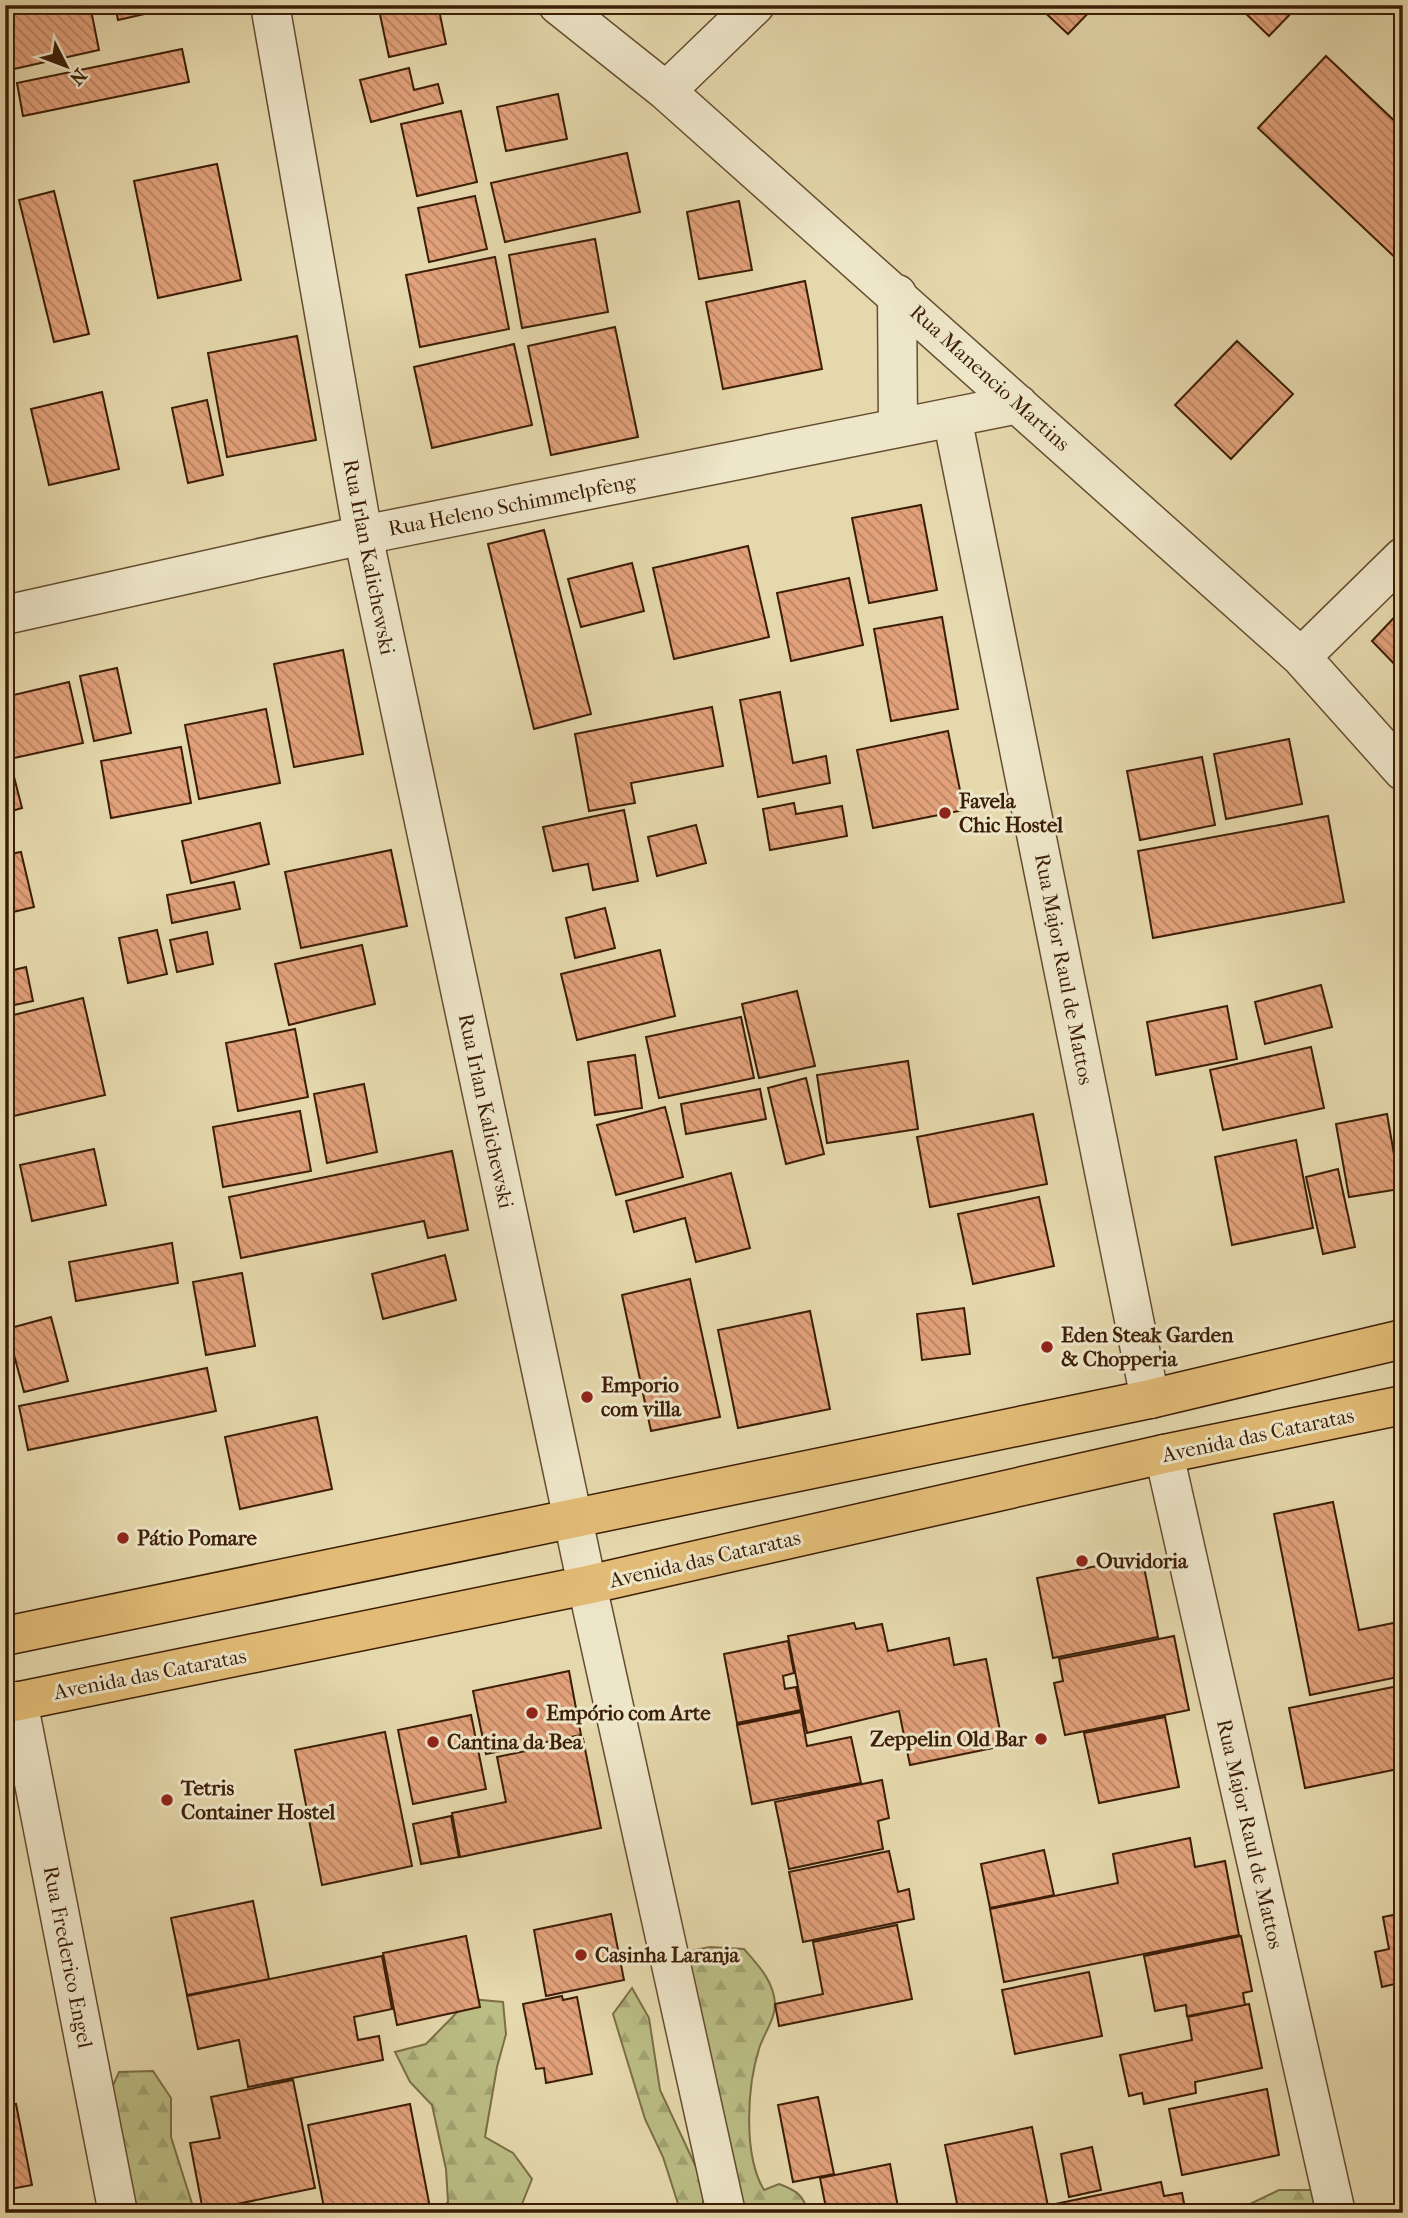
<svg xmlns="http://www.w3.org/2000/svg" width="1408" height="2218" font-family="'IM FELL French Canon',serif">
	<defs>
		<pattern id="forest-firs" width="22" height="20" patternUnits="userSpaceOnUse" patternTransform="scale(1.75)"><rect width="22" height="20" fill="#bbbd85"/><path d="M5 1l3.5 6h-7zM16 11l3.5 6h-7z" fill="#a2a271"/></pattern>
		<pattern id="building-back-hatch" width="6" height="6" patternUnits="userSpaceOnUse" patternTransform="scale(1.75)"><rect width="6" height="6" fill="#e2a17b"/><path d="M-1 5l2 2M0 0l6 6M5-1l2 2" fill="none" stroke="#b88363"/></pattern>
	</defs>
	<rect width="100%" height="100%" fill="#e5d8ac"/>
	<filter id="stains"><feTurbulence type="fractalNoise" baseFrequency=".00286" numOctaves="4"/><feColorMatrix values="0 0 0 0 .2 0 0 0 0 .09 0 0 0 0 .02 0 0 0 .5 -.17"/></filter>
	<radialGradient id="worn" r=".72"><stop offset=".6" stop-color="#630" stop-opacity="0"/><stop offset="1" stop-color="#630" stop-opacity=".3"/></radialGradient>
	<path fill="url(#forest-firs)" stroke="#7c6e46" stroke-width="2" d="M710 1947 744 1949C758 1965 773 1980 775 2003 776 2018 763 2035 759 2049 747 2087 743 2155 764 2190L779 2184C795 2190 805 2195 807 2213H725L679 1953Z
		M632 1988 649 2018 660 2090 703 2182V2213H681L663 2157 645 2119 613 2014Z
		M470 1999 503 2002 506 2034 497 2067 485 2137 513 2153 532 2179 520 2209 515 2213H435L448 2202 446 2169 432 2105 410 2082 395 2052 426 2044Z
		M153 2071 171 2098V2137L195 2213H112L106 2101 119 2072Z
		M1279 2190H1314L1337 2213H1288L1252 2203Z"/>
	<path fill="url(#building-back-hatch)" stroke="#3c1e07" stroke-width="2" d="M5 5H90L99 50 5 71Z
		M115 5H180V6L118 20Z
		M378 5H438L446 44 389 57Z
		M1037 5H1096L1068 34Z
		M1237 5H1299L1269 36Z
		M182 49 189 82 23 116 17 83Z
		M1326 56 1403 129V265L1258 128Z
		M409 68 414 90 438 84 443 103 371 122 360 80Z
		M558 94 567 139 506 151 497 107Z
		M461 111 477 182 417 196 401 124Z
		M627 153 640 212 505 242 491 183Z
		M217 164 241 280 158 298 134 181Z
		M54 191 89 334 54 342 19 200Z
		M475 196 487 249 429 262 418 208Z
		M739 201 752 270 699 279 687 212Z
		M595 239 608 312 522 328 509 255Z
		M495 257 509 329 420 347 406 275Z
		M805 281 822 369 723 389 706 302Z
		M615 327 638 437 551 455 528 346Z
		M297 336 316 440 227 457 208 353Z
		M1237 341 1293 394 1231 459 1175 405Z
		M514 344 532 425 432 448 414 367Z
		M102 392 119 469 49 485 31 409Z
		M207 400 223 475 188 483 172 408Z
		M921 505 937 590 869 603 852 518Z
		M544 530 591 714 534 729 488 544Z
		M748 546 769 637 674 659 653 568Z
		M632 563 644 611 581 627 568 579Z
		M849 578 863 645 791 661 777 593Z
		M1403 608V673L1372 641Z
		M942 617 958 709 891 721 874 629Z
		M343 650 363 754 294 767 274 664Z
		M117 668 131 733 94 741 80 676Z
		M69 682 83 743 5 760V697Z
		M780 692 793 763 826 756 830 783 758 797 740 700Z
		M712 707 723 766 631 783 635 803 589 811 575 734Z
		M266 709 280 783 199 799 185 725Z
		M948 731 964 810 873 828 857 750Z
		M1289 739 1302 804 1226 819 1214 754Z
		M181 747 191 803 111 818 101 761Z
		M1202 757 1215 825 1140 840 1127 771Z
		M12 769 22 808 5 813V771Z
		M794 803 796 814 842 806 847 836 770 850 763 809Z
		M624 810 638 881 593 890 588 864 553 871 543 827Z
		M1328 816 1344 902 1153 938 1138 851Z
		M260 823 269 864 191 883 182 841Z
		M696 825 706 863 657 876 648 837Z
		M391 850 407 926 301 948 285 872Z
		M21 852 34 907 5 914V855Z
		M234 882 240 909 172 923 167 895Z
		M605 908 615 948 575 958 566 918Z
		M157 930 167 974 128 983 119 938Z
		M207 932 213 964 177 972 170 940Z
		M362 945 375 1004 289 1025 275 964Z
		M660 950 675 1016 577 1040 561 974Z
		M26 967 33 1001 5 1007V972Z
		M1321 985 1332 1027 1265 1044 1255 1002Z
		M797 991 815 1066 759 1078 742 1004Z
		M83 998 105 1095 5 1118V1017Z
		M1227 1006 1237 1059 1156 1075 1147 1022Z
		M741 1017 754 1078 659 1098 646 1037Z
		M295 1029 308 1097 238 1111 226 1043Z
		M1311 1047 1324 1108 1223 1130 1210 1070Z
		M635 1055 642 1108 595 1115 588 1062Z
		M908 1061 918 1129 827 1143 817 1075Z
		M806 1078 824 1154 786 1164 768 1088Z
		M364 1084 377 1152 327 1163 314 1094Z
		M760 1089 766 1119 686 1134 681 1104Z
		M665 1107 683 1177 616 1195 597 1125Z
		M1403 1108V1131L1398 1109Z
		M300 1111 311 1171 223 1187 213 1127Z
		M1033 1114 1047 1184 930 1207 917 1137Z
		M1387 1114 1400 1189 1349 1197 1336 1124Z
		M1296 1140 1313 1228 1232 1245 1215 1157Z
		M94 1149 106 1205 32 1221 20 1165Z
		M452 1151 468 1230 428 1238 424 1221 241 1258 229 1197Z
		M1338 1169 1355 1247 1323 1254 1306 1177Z
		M731 1173 750 1248 696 1262 685 1218 634 1232 626 1201Z
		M1039 1197 1054 1266 973 1284 958 1214Z
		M172 1243 178 1283 76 1301 69 1262Z
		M445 1255 456 1300 383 1319 372 1274Z
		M242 1273 255 1346 206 1355 193 1282Z
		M690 1279 720 1417 651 1431 622 1295Z
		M964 1308 970 1354 922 1360 917 1314Z
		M810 1311 830 1409 738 1428 718 1330Z
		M51 1317 68 1381 24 1392 7 1329Z
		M207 1368 216 1411 28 1450 19 1406Z
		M317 1417 332 1489 240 1509 225 1437Z
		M1333 1502 1359 1630 1403 1621V1676L1310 1695 1274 1514Z
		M1142 1557 1158 1637 1053 1658 1037 1578Z
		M854 1623 856 1629 882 1624 888 1651 949 1638 954 1665 986 1659 1003 1746 910 1765 899 1711 807 1733 788 1636Z
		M1174 1636 1189 1710 1065 1735 1054 1683 1063 1681 1059 1659Z
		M788 1641 794 1673 783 1676 785 1689 796 1687 801 1710 737 1723 724 1654Z
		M569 1671 581 1735 486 1754 473 1691Z
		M1403 1685V1768L1305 1788 1289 1708Z
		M801 1712 807 1746 851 1737 861 1783 752 1804 737 1725Z
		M471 1715 486 1789 413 1804 398 1730Z
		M1165 1717 1179 1787 1099 1803 1084 1733Z
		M385 1732 412 1866 322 1885 295 1750Z
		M583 1739 601 1828 460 1857 452 1813 506 1802 497 1757Z
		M882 1780 889 1818 878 1821 883 1849 789 1869 775 1802Z
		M451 1816 459 1857 421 1864 413 1824Z
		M1190 1838 1195 1867 1225 1861 1239 1935 1004 1982 990 1909 1118 1883 1113 1854Z
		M1044 1850 1054 1895 990 1908 981 1864Z
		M889 1851 898 1892 909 1889 914 1919 803 1942 789 1872Z
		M253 1901 269 1979 187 1995 171 1918Z
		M1403 1913V1982L1382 1987 1375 1952 1389 1949 1383 1917Z
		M611 1914 624 1980 546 1996 534 1930Z
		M5 1918 12 1951 5 1953Z
		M897 1925 912 1999 779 2026 775 2004 823 1994 813 1942Z
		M466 1936 480 2007 397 2025 383 1953Z
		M1241 1936 1252 1991 1243 1993 1245 2005 1187 2016 1186 2005 1155 2011 1144 1956Z
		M382 1956 392 2009 354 2017 358 2040 379 2036 383 2060 248 2087 239 2040 198 2049 187 1996Z
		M1089 1972 1102 2036 1015 2054 1002 1990Z
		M562 1996 563 2000 577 1997 592 2074 546 2083 544 2068 536 2069 523 2004Z
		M1249 2004 1262 2068 1195 2082 1196 2093 1144 2104 1142 2093 1129 2096 1120 2055 1192 2040 1188 2017Z
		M5 2072 11 2100 5 2101Z
		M293 2080 315 2188 203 2211 190 2143 220 2138 211 2097Z
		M1267 2089 1279 2155 1182 2175 1169 2109Z
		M818 2097 834 2174 793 2182 778 2105Z
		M16 2104 32 2185 5 2190V2106Z
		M410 2104 431 2213H325L308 2125Z
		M1032 2127 1048 2206 1015 2213H959L945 2145Z
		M1092 2147 1101 2190 1069 2197 1061 2154Z
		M890 2164 899 2213H827L820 2178Z
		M1161 2182 1164 2196 1182 2193 1186 2213H1056L1055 2204Z
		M323 2208V2213H301Z"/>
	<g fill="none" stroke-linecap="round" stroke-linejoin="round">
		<defs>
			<path id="minor" d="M270 5 363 535 587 1585 726 2213
				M558 5 666 91 1301 657 1403 771
				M666 91 755 5
				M897 294 898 427
				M952 417 1150 1399
				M5 615 363 535 1018 404
				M1301 657 1403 557
				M1164 1454 1336 2213
				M18 1701 118 2213"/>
			<path id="major" d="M5 1636 1150 1399 1403 1339
				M5 1704 587 1585 1164 1454 1403 1405"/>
		</defs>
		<use href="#minor" stroke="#664c30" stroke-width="41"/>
		<use href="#major" stroke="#3c1e07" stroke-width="41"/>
		<use href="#minor" stroke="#eee6c9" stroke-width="38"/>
		<use href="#major" stroke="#e2bc76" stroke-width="38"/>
	</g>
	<g fill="#8f2418" stroke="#eee6c9" stroke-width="2.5">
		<circle cx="945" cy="813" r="7"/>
		<circle cx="1047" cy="1347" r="7"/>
		<circle cx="587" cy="1397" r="7"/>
		<circle cx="123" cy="1538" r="7"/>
		<circle cx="1082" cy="1561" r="7"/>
		<circle cx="532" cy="1713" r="7"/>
		<circle cx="1041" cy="1739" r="7"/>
		<circle cx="433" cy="1742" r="7"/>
		<circle cx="167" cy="1800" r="7"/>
		<circle cx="581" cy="1955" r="7"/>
	</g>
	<g text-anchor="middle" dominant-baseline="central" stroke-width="6" stroke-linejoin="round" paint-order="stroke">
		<g font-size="21" fill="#3c1e07" stroke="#eee6c9">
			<text transform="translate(990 378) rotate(42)">Rua Manencio Martins</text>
			<text transform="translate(512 505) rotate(-11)">Rua Heleno Schimmelpfeng</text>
			<text transform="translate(369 557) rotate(79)">Rua Irlan Kalichewski</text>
			<text transform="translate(1064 969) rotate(79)">Rua Major Raul de Mattos</text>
			<text transform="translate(486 1111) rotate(78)">Rua Irlan Kalichewski</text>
			<text transform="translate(1258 1435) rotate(-12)">Avenida das Cataratas</text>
			<text transform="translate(705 1559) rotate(-13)">Avenida das Cataratas</text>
			<text transform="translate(150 1674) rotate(-11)">Avenida das Cataratas</text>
			<text transform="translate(1250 1834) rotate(77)">Rua Major Raul de Mattos</text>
			<text transform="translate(68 1957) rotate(79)">Rua Frederico Engel</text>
		</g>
		<g font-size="21" font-weight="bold" fill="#3c1e07" stroke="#eee6c9" text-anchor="start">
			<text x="959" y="801">Favela<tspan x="959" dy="24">Chic Hostel</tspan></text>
			<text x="1061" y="1335">Eden Steak Garden<tspan x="1061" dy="24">&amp; Chopperia</tspan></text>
			<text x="601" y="1385">Emporio<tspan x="601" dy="24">com villa</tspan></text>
			<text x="137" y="1538">Pátio Pomare</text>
			<text x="1096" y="1561">Ouvidoria</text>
			<text x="546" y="1713">Empório com Arte</text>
			<text x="1027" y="1739" text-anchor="end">Zeppelin Old Bar</text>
			<text x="447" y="1742">Cantina da Bea</text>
			<text x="181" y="1788">Tetris<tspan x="181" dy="24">Container Hostel</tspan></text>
			<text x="595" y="1955">Casinha Laranja</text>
		</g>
	</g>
	<rect width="1408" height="2218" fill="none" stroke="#e5d8ac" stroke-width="28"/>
	<rect x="7" y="7" width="1394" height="2204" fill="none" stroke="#3c1e07" stroke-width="3.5"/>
	<rect x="14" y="14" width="1380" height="2190" fill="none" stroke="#3c1e07" stroke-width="2"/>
	<g transform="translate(66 66) rotate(132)" stroke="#eee6c9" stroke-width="5" paint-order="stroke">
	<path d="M0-5L12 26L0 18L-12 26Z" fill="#3c1e07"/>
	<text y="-10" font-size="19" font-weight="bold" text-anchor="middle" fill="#3c1e07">N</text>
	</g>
	<rect width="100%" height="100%" filter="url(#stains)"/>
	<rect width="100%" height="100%" fill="url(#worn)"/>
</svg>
